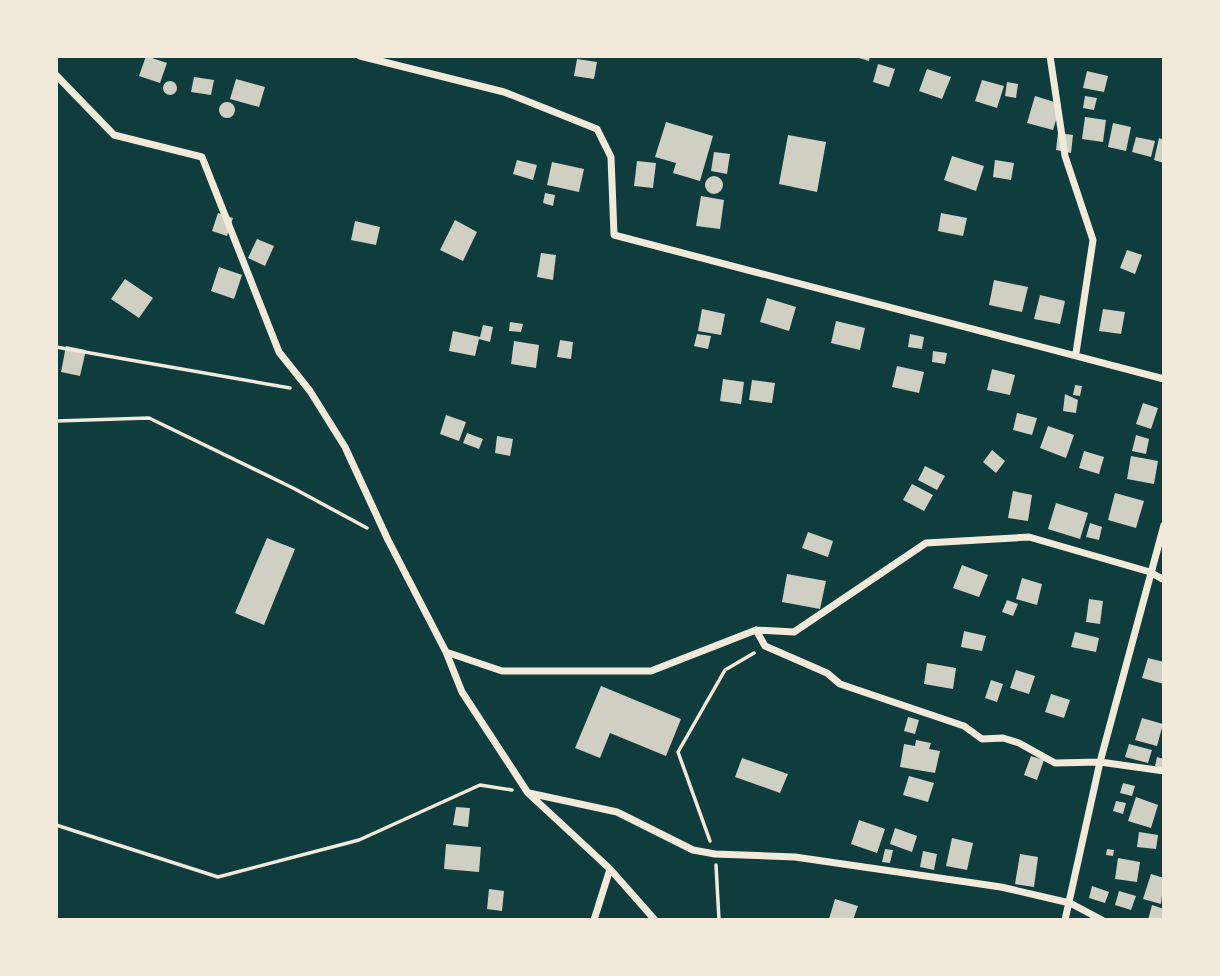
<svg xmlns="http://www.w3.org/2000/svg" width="1220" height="976" font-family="Lato,sans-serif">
	<rect width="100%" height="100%" fill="#0f3d3e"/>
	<path fill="#cfcfc3" d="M146 56 167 63 160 83 139 76Z
		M852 56H870L869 61Z
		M577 59 597 62 594 79 574 76Z
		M878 64 895 69 889 87 873 82Z
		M927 69 951 77 942 99 919 91Z
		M1087 71 1108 76 1104 92 1083 88Z
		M194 77 214 80 211 95 191 92Z
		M236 79 265 87 259 107 230 99Z
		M982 80 1004 86 997 108 975 101Z
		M163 88a7 7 0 1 1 14 0a7 7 0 1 1-14 0Z
		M1007 82 1018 84 1016 98 1005 96Z
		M1035 96 1061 104 1053 130 1027 123Z
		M1085 96 1097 98 1094 110 1083 108Z
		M219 110a8 8 0 1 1 16 0a8 8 0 1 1-16 0Z
		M1085 117 1106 120 1103 142 1082 139Z
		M666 122 713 136 700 181 673 173 676 163 655 157Z
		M1113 123 1131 127 1126 151 1108 147Z
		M1058 133 1073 135 1071 153 1056 150Z
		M788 135 826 142 817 192 779 184Z
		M1136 137 1155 141 1151 157 1132 152Z
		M1159 138 1164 140V163L1154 160Z
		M714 152 730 154 727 174 711 171Z
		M952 156 984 166 976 191 944 180Z
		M517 160 537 165 533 180 513 174Z
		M995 160 1014 163 1011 180 993 177Z
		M637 161 656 163 653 188 634 186Z
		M552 162 584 169 579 192 547 185Z
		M705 185a9 9 0 1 1 18 0a9 9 0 1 1-18 0Z
		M545 193 555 195 553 206 543 203Z
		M701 196 724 200 720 229 696 226Z
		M218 213 233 218 227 236 212 231Z
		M941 213 967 218 963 236 938 231Z
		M455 220 477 232 463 261 440 250Z
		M355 221 380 227 376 245 351 240Z
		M257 239 274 246 265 266 248 258Z
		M1127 250 1142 255 1135 274 1120 268Z
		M541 253 556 255 553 280 537 277Z
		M219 267 242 275 234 299 211 291Z
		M125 279 153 298 139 318 111 299Z
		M994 280 1028 287 1022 312 989 305Z
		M1040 295 1065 301 1060 324 1034 319Z
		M767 298 796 307 789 331 760 322Z
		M702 309 725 314 721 335 698 331Z
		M1103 309 1125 312 1121 334 1099 331Z
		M836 321 865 328 860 350 831 343Z
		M510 322 523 324 521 332 509 331Z
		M483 325 493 327 490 342 479 339 475 356 449 351 453 331 480 337Z
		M697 334 711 336 708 349 694 346Z
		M910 334 924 337 922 349 908 347Z
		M560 340 573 342 571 359 557 357Z
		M514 341 539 345 536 368 511 364Z
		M66 346 86 350 80 376 61 372Z
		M933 351 947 353 945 364 932 362Z
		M897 366 924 372 919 393 892 387Z
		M992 369 1015 375 1010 395 987 390Z
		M723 379 744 382 741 404 720 401Z
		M752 380 775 383 772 403 749 400Z
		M1075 385 1082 386 1080 396 1073 395Z
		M1065 394 1078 400 1076 413 1063 411Z
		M1143 403 1158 408 1151 429 1136 424Z
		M1017 413 1037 418 1032 435 1013 430Z
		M446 415 466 422 459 441 440 434Z
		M1048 426 1074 435 1066 458 1040 448Z
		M467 433 483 439 479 449 463 443Z
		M1136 435 1149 439 1146 454 1132 451Z
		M497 436 513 439 510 456 495 453Z
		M992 450 1005 461 996 473 983 462Z
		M1084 451 1104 457 1099 474 1079 468Z
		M1131 456 1158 461 1154 484 1127 479Z
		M925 466 945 476 937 490 918 480Z
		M912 484 933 495 924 511 903 500Z
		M1013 491 1032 495 1028 521 1008 518Z
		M1115 493 1144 501 1136 528 1108 520Z
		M1056 503 1088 513 1080 539 1048 529Z
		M1090 523 1102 527 1099 540 1086 537Z
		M808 532 833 541 828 557 802 548Z
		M267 538 295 549 264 625 235 613Z
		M962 565 988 575 979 597 953 588Z
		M787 574 826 581 820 609 782 602Z
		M1022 578 1042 584 1037 605 1016 599Z
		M1089 599 1103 601 1100 624 1086 622Z
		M1007 600 1018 604 1013 616 1002 612Z
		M964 631 986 636 982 651 961 647Z
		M1075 632 1099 638 1096 652 1071 647Z
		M1148 658 1164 662V684L1142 678Z
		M927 663 956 668 953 689 924 684Z
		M1016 670 1035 676 1029 694 1010 688Z
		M991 680 1003 684 997 702 985 698Z
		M601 686 681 719 666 756 610 733 600 758 575 748Z
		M1051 694 1070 700 1064 718 1045 712Z
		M908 717 919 720 915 734 904 731Z
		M1142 718 1163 724 1157 746 1135 740Z
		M916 740 931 743 929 749 940 751 935 773 900 767 904 744 915 746Z
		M1129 744 1152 750 1148 763 1125 757Z
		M1031 756 1044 760 1037 780 1024 775Z
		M1157 757 1164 759V769L1155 766Z
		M742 758 788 774 780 793 735 777Z
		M909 776 934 783 928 802 903 795Z
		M1123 783 1135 786 1132 796 1120 793Z
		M1136 797 1158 805 1151 828 1128 821Z
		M1116 801 1126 803 1123 814 1113 811Z
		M456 807 470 808 468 827 453 825Z
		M859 820 885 829 877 853 851 844Z
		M895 828 917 836 912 852 890 844Z
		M1139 832 1158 835 1156 849 1137 847Z
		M952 838 973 843 967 870 946 866Z
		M446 844 481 847 479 872 444 869Z
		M885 849 893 850 890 863 882 862Z
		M1107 849 1114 850 1113 856 1106 855Z
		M923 851 937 854 934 870 920 867Z
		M1020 854 1038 857 1034 887 1015 884Z
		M1118 858 1140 862 1137 882 1115 879Z
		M1151 874 1164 878 1161 904 1143 899Z
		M1092 886 1109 892 1105 903 1089 898Z
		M489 889 504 891 502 911 487 909Z
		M1119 891 1136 896 1131 910 1115 905Z
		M835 899 858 906 853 920 829 919Z
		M1152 905 1164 909V920H1148Z"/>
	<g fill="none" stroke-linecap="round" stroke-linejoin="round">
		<path stroke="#f1e9da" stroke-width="3.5" d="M56 347 290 388
			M56 421 149 418 293 488 367 528
			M56 825 218 877 359 840 480 785 512 790
			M710 841 678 752 725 670 754 653
			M716 865 719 920"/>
		<path stroke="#f1e9da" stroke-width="7" d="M360 56 504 92 597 129 611 157 614 235 1164 379
			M1050 56 1065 156 1093 240 1076 353
			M56 75 114 135 202 157 279 352 310 391 345 447 388 540 446 652 462 692 528 793 610 869 655 920
			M756 630 765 646 827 673 840 684 964 726 982 739 1003 738 1019 743 1055 763 1100 762 1164 771
			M446 652 502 671H651L756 630 794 632 926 543 1029 537 1150 572 1164 580
			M529 793 617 812 693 850 715 854 795 857 1001 887 1070 903 1102 920
			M594 920 610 869
			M1065 920 1100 762 1164 525"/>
	</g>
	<rect width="1220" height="976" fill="none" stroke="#f1e9da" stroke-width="116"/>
</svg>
